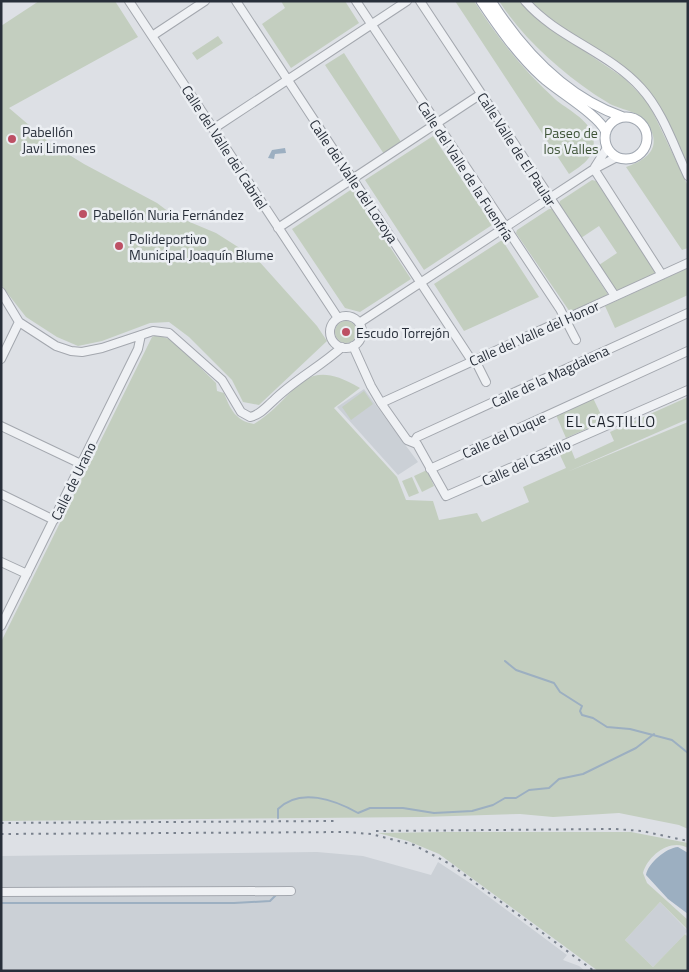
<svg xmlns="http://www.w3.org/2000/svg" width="689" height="972" font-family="'Titillium Web',sans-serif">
	<rect width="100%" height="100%" fill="#dde0e5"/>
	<path fill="#cbd0d6" d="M364 389 418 462 398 475 337 407Z
		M317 852 363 856 431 875 438 862 473 885 567 955 563 960 579 966 585 971H1V856Z
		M660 902 688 931 653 967 625 940Z"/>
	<path fill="#c3cebf" d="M39 1H115L138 37 9 108 50 143 84 164 157 203 173 215 216 233 257 259 317 326 327 341 259 405 243 402 232 380 189 337 169 322 150 323 102 341 78 346 57 337 26 317 1 285V26Z
		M281 1H345L359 23 291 68 262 24 285 8Z
		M455 1H474C497 37 523 70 555 99 566 109 589 119 593 136 597 156 584 164 569 174Z
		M499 1H520L526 9 547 26 624 78 648 102 688 186V248L682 250 626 167C646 160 662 149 649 126 641 111 624 111 610 104 605 101 599 97 594 94 558 69 523 38 499 1Z
		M528 1H688V170L650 94Z
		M218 36 223 43 197 60 192 53Z
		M344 53 401 142 384 154 325 65Z
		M433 136 492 225 424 270 365 180Z
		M592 180 596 181 655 271V274L618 290 615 289 599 265 617 253 599 226 581 238 559 205 560 201Z
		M352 189 411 279 360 312 345 308 292 229Z
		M549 209H552L607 293V295L570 312 516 233 517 230Z
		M502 240 539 297 464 331 434 284Z
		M688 268V295L615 328 605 306Z
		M335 332a11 11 0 1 1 22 0a11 11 0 1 1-22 0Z
		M157 335 172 340 216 383 217 391 224 393C230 409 236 421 254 424 298 398 300 352 360 388L334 408 397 477 406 500 433 501 439 520 477 513 482 522 529 502 523 487 566 468 560 455 571 449 575 459 614 441 610 432 688 397V419L567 472 688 422V829L679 825 619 813 553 817 520 814 422 817 1 821V642L152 337Z
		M364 391 373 404 351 420 342 407Z
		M593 398 604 421 566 438 556 415Z
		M427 470 434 486 422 492 414 476Z
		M412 477 419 493 409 497 402 481Z
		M445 832H631L688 843V848C671 838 648 855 643 873L647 883 688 920V930L660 902 625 940 653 967 685 934 688 937V971H598L439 854 408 841 378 833Z"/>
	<path fill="#9cafc1" d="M285 148 286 153 275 154 274 159 268 158 272 150Z
		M678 847 688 853V914L668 899 646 875C648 863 666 848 678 847Z"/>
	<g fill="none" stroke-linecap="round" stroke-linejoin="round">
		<path stroke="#9cafc1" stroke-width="2" d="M505 661 516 670 554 683 560 692 582 706 580 711 582 715 593 718 607 727 630 729 672 740 688 753
			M278 818V809C300 787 335 800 358 813L370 808H403L434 813 472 811 493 805 505 798H516L529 790 549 788 559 779 583 774 636 748 654 734
			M1 903H234L270 901 277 894"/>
		<defs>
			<path id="minor" d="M129 1 338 318
				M236 1 472 361
				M356 1 560 309 576 340
				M420 1 615 296
				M525 1C557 38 609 52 641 88 663 112 674 147 688 176
				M152 36 205 1
				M213 129 407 1
				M595 167 607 148
				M594 169 662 275
				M278 228 481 94
				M1 292 19 322 56 346 71 351 82 352 102 348 153 331 169 333 222 380 241 412 250 417C260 415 266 407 273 401 294 380 320 367 342 347
				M330 332a16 16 0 1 1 32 0a16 16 0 1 1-32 0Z
				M359 323 594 169 617 157
				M353 346 371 386 381 403 407 440 417 444 446 496 688 390
				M1 359 19 322
				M475 360 486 382
				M381 403 688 263
				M1 426 81 464
				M414 442 417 437 688 313
				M430 469 688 351
				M1 494 54 520
				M1 562 27 574
				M1 626 138 349 141 335
				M1 892 291 891"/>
			<path id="major" d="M481 1C499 28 518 55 542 77 557 91 599 115 606 132
				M491 1C523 51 565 97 623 117
				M605 138a21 21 0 1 1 42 0a21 21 0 1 1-42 0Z"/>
		</defs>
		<use href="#minor" stroke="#a3a7ae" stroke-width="10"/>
		<use href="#major" stroke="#9ea5af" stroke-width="11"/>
		<use href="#minor" stroke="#eff1f4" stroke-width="8"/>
		<use href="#major" stroke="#fff" stroke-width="9"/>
		<path stroke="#79818d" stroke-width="2" stroke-dasharray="2.5 5" stroke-linecap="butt" d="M1 823 337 821
			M376 831 615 829 642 831 688 841
			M1 834 346 832 371 834 414 845 450 864 594 971"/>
	</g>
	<g fill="#bd5064" stroke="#eceff3" stroke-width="2">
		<circle cx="12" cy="139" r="5"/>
		<circle cx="83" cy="214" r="5"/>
		<circle cx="119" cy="246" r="5"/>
		<circle cx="346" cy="332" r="5"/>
	</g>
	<g text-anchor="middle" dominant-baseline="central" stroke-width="5" stroke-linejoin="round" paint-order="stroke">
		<g font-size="14" fill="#282f3a" stroke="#eceff3" text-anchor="start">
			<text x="22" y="131">Pabellón<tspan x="22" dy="16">Javi Limones</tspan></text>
			<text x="93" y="214">Pabellón Nuria Fernández</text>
			<text x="129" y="238">Polideportivo<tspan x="129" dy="16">Municipal Joaquín Blume</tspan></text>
			<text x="356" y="332">Escudo Torrejón</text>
		</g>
		<g font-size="14" fill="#3e5437" stroke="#eceff3">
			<text x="571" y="132">Paseo de<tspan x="571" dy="16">los Valles</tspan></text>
		</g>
		<g font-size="14" fill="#282f3a" stroke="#eceff3">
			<text transform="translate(225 147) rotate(57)">Calle del Valle del Cabriel</text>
			<text transform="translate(517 149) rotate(57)">Calle Valle de El Paular</text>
			<text transform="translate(466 171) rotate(57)">Calle del Valle de la Fuenfría</text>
			<text transform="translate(354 181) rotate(56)">Calle del Valle del Lozoya</text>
			<text transform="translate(534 333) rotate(-24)">Calle del Valle del Honor</text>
			<text transform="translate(550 376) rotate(-25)">Calle de la Magdalena</text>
			<text transform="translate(504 435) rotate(-25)">Calle del Duque</text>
			<text transform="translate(526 462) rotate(-24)">Calle del Castillo</text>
			<text transform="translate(73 481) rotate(-64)">Calle de Urano</text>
		</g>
		<g font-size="15" letter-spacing="1" fill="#1b212a" stroke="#eceff3">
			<text x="611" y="421">EL CASTILLO</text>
		</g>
	</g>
	<rect width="689" height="972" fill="none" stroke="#282f3a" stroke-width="5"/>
</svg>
